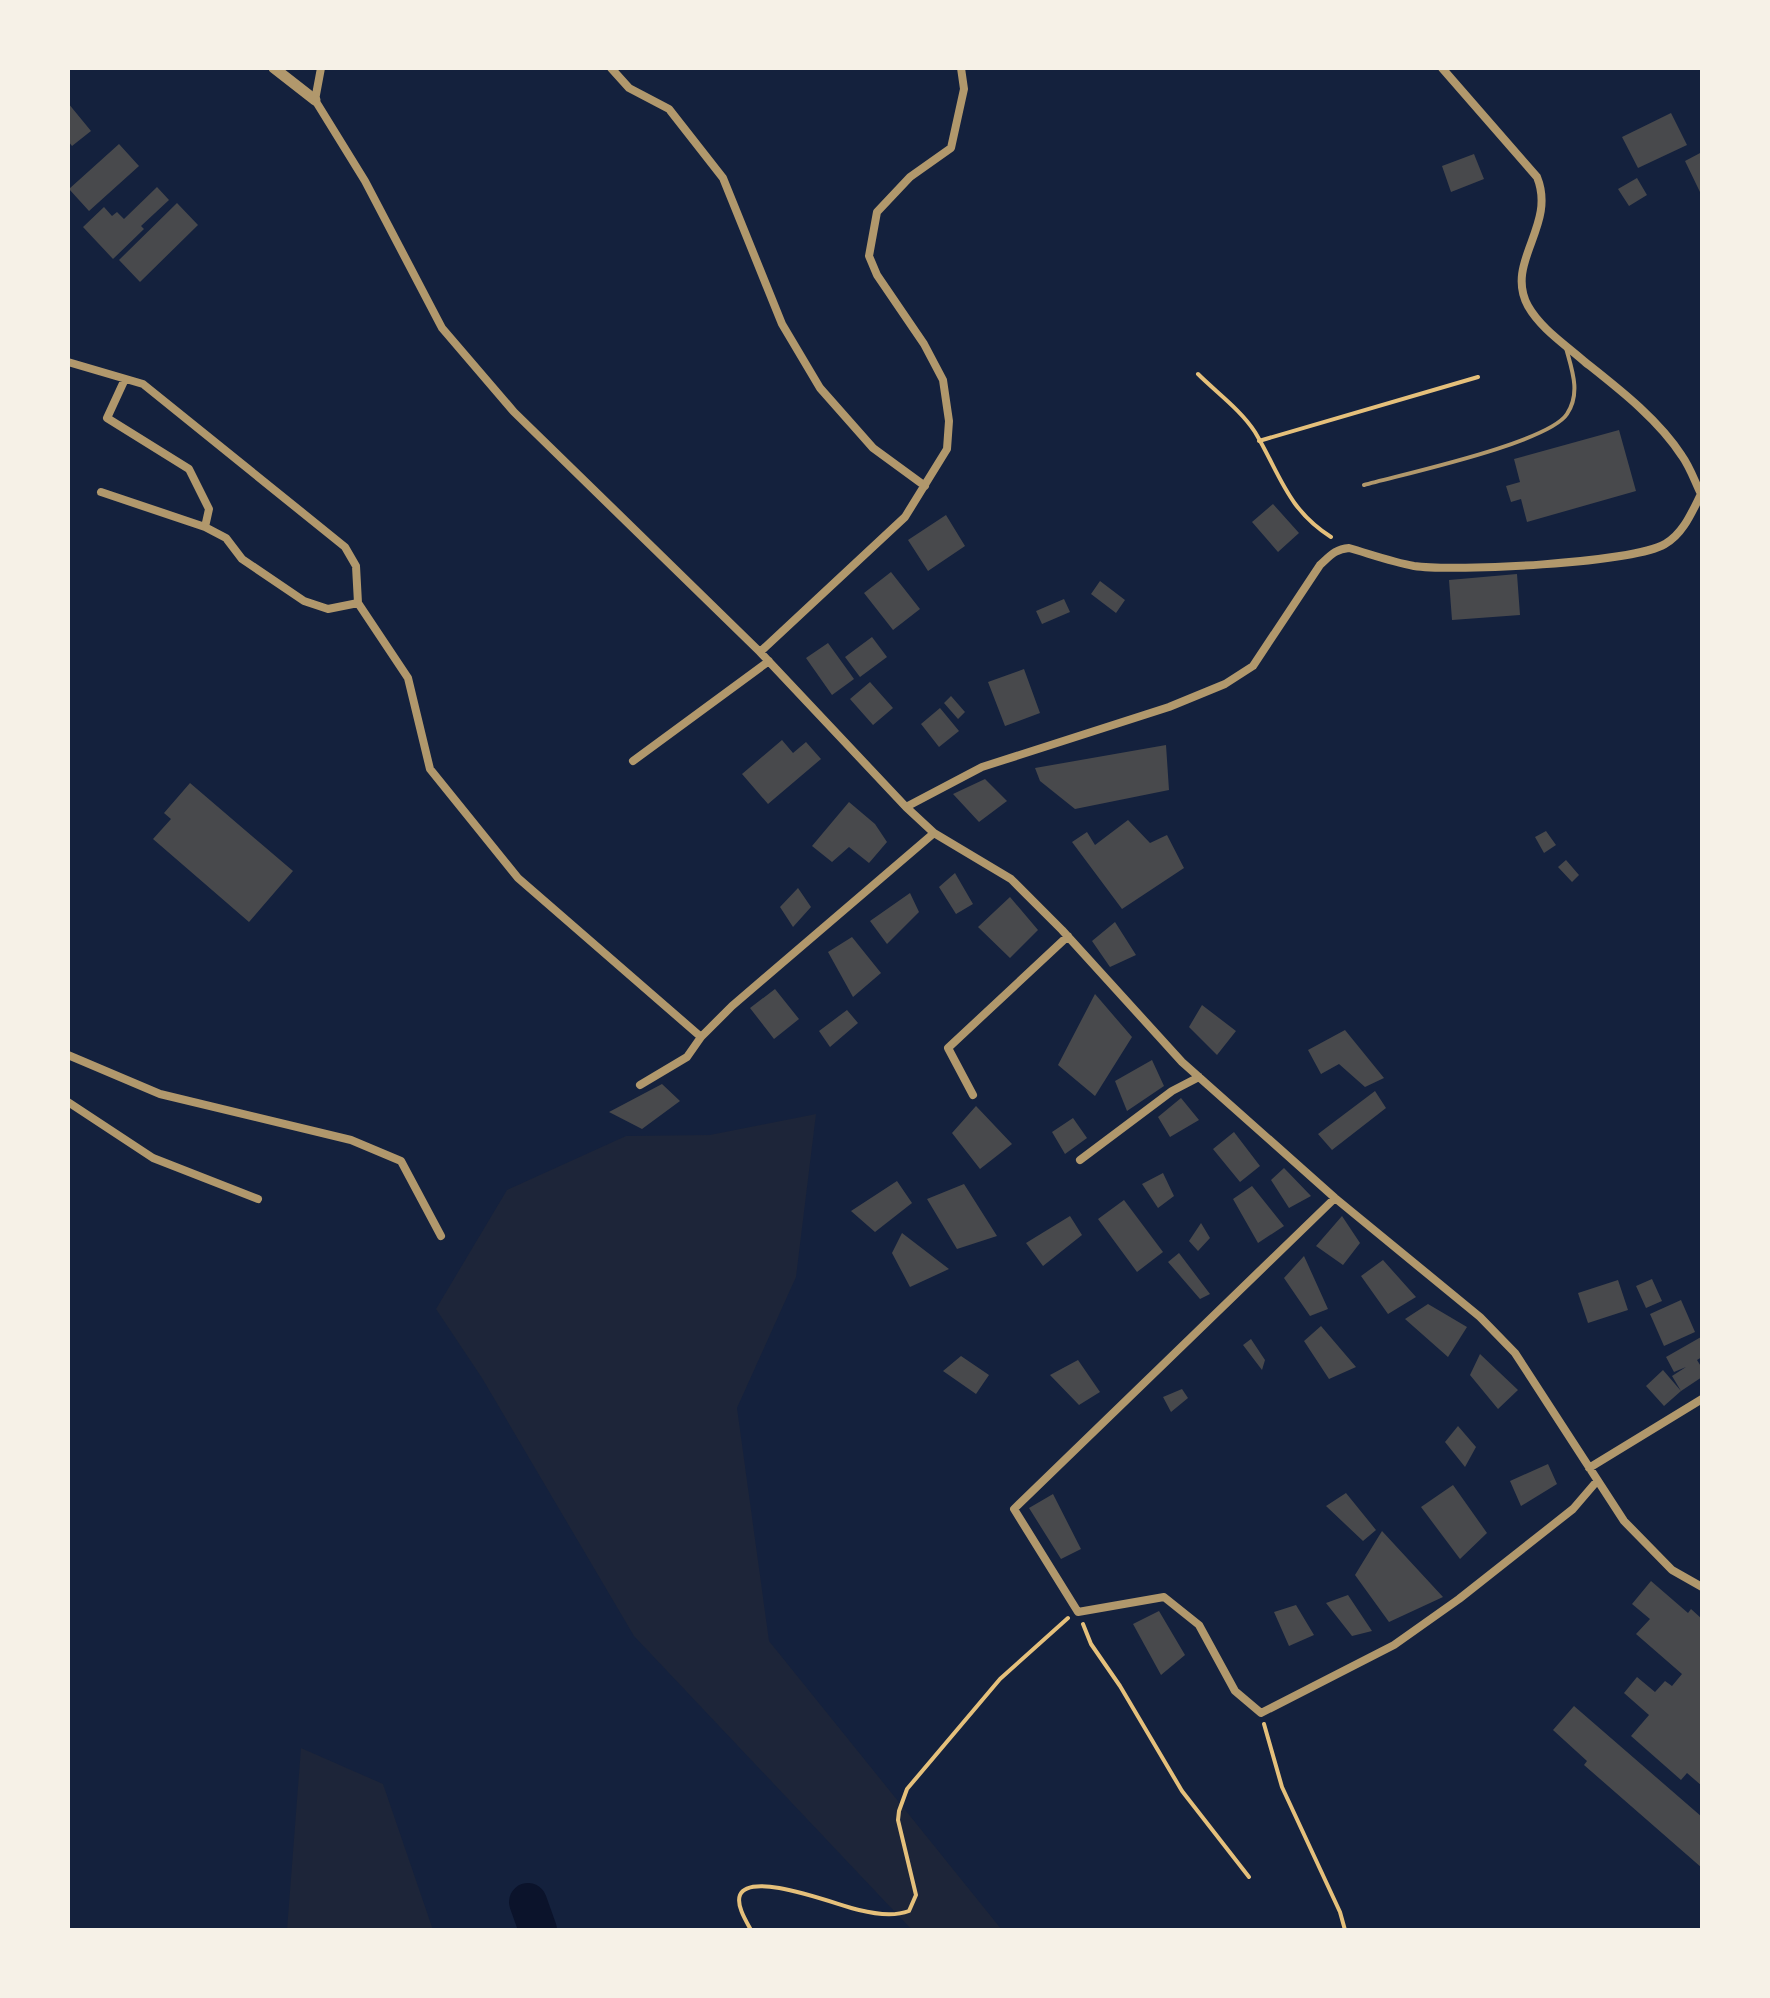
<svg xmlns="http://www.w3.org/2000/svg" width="1770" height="1998" font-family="'Fira Sans',sans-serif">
	<rect width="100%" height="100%" fill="#14213d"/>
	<path fill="#1d2539" d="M816 1114 796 1277 737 1408 769 1641 1002 1930H912L634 1636 482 1378 436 1309 507 1190 626 1136 710 1135Z
		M301 1748 383 1784 433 1930H287Z"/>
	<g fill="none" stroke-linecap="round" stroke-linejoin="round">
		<path stroke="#0b132b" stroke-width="38" d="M528 1902 538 1930"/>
	</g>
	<path fill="#48494c" d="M68 103 91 131 72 146 68 141Z
		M1671 113 1687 145 1638 168 1622 137Z
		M119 144 139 166 89 211 69 189Z
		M1702 152V191L1700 192 1685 161Z
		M1474 154 1484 179 1451 192 1442 166Z
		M1637 178 1647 195 1629 206 1618 189Z
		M157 187 169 200 141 226 144 229 113 259 83 227 104 207 112 216 117 212 124 219Z
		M177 203 198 225 140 282 119 260Z
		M1619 430 1636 491 1527 522 1521 499 1511 502 1506 486 1520 482 1514 459Z
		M1273 504 1299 533 1278 552 1252 522Z
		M946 515 965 546 928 571 908 540Z
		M891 572 920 609 893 630 864 593Z
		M1517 574 1520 615 1452 620 1449 580Z
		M1100 581 1125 600 1116 613 1091 594Z
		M1064 599 1070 612 1042 624 1036 611Z
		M872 637 887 657 860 677 845 657Z
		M828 643 854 679 832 695 806 658Z
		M1024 669 1040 713 1005 726 988 682Z
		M870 682 893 708 873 725 850 699Z
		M951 696 965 712 958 719 944 703Z
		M940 708 959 731 939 747 921 724Z
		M782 740 793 753 806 742 821 759 768 804 742 774Z
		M1166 745 1169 790 1075 809 1040 781 1035 768Z
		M985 779 1007 801 979 822 953 794Z
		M190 783 293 871 249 922 153 839 171 819 164 813Z
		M849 802 875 824 887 842 869 863 849 847 832 862 812 846Z
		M1128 820 1150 843 1167 835 1184 868 1122 909 1072 842 1087 832 1095 845Z
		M1546 831 1556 845 1544 853 1535 837Z
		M1566 860 1579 875 1572 882 1558 867Z
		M955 873 973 904 956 914 939 887Z
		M798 888 811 907 793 927 780 907Z
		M910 893 919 912 887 944 870 921Z
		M1010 897 1038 930 1010 958 978 927Z
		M1115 922 1136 955 1110 967 1092 941Z
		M852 937 881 973 853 997 828 952Z
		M775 989 799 1019 774 1039 750 1008Z
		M1095 994 1132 1037 1095 1096 1058 1065Z
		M1202 1005 1236 1031 1217 1055 1189 1027Z
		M847 1010 858 1023 830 1047 819 1031Z
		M1345 1030 1384 1078 1365 1087 1339 1064 1321 1074 1308 1050Z
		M1152 1060 1164 1086 1127 1111 1115 1081Z
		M662 1084 680 1101 642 1129 609 1112Z
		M1375 1091 1386 1108 1332 1150 1318 1134Z
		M1181 1098 1199 1120 1170 1137 1158 1117Z
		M976 1106 1012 1144 980 1169 952 1133Z
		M1073 1118 1087 1138 1065 1154 1052 1132Z
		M1234 1132 1260 1166 1240 1182 1213 1149Z
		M1284 1168 1311 1196 1289 1208 1271 1180Z
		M1163 1173 1174 1196 1158 1208 1142 1184Z
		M897 1181 912 1203 875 1232 851 1211Z
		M964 1184 997 1236 957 1249 927 1199Z
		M1252 1186 1284 1226 1258 1243 1233 1199Z
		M1124 1200 1163 1252 1137 1272 1098 1219Z
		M1070 1216 1082 1235 1043 1266 1026 1243Z
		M1342 1216 1360 1243 1343 1265 1316 1246Z
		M1201 1223 1210 1238 1198 1251 1189 1241Z
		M902 1233 949 1269 910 1287 892 1253Z
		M1179 1253 1210 1294 1200 1299 1168 1262Z
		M1304 1256 1328 1309 1310 1316 1284 1278Z
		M1383 1260 1416 1297 1388 1314 1361 1276Z
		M1652 1279 1662 1301 1646 1308 1636 1286Z
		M1618 1280 1628 1310 1588 1323 1578 1293Z
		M1681 1300 1695 1332 1664 1346 1650 1314Z
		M1428 1304 1467 1327 1448 1357 1405 1319Z
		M1321 1326 1356 1367 1329 1379 1304 1341Z
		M1701 1337 1702 1357 1697 1360 1702 1368V1377L1681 1391 1672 1376 1686 1367 1674 1372 1666 1357Z
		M1251 1339 1265 1360 1262 1370 1243 1345Z
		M1480 1354 1518 1390 1498 1409 1470 1375Z
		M961 1356 989 1375 976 1394 943 1371Z
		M1078 1360 1100 1392 1079 1405 1050 1375Z
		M1663 1370 1681 1391 1664 1406 1646 1386Z
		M1182 1389 1188 1398 1171 1412 1163 1397Z
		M1458 1426 1476 1447 1465 1467 1445 1442Z
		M1548 1464 1557 1484 1521 1506 1510 1481Z
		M1453 1485 1487 1533 1460 1559 1421 1507Z
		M1346 1493 1376 1530 1363 1541 1326 1506Z
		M1053 1494 1081 1549 1061 1559 1029 1508Z
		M1382 1531 1443 1597 1389 1622 1355 1575Z
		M1651 1581 1688 1613 1691 1609 1702 1619V1786L1687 1773 1681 1780 1631 1736 1649 1715 1624 1693 1637 1677 1655 1692 1665 1681 1672 1686 1682 1674 1636 1634 1650 1619 1632 1604Z
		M1348 1595 1372 1631 1352 1636 1326 1603Z
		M1296 1605 1314 1635 1289 1646 1274 1612Z
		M1159 1611 1185 1655 1161 1675 1133 1624Z
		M1574 1706 1702 1817V1868L1584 1765 1587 1761 1553 1730Z"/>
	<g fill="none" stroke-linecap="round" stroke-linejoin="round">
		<path stroke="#e5c07b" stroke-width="4" d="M1198 374C1216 392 1241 410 1255 432 1280 474 1287 509 1331 537
			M1259 441 1478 377
			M1083 1624 1091 1644 1120 1686 1182 1791 1249 1877
			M1264 1724 1282 1787 1340 1912 1345 1930
			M751 1930C746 1921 736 1905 740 1895 751 1870 839 1906 859 1910 875 1914 893 1917 909 1911L916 1895 898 1820 899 1811 907 1789 1000 1679 1068 1618"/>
		<path stroke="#b1986c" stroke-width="4" d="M1364 485C1403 474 1548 443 1567 414 1581 393 1572 370 1566 348"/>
		<path stroke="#b1986c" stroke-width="8" d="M321 68 315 100 365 181 442 328 514 412 760 652 906 807 934 833 1011 879 1062 930 1182 1062 1335 1198 1480 1317 1515 1353 1624 1521 1672 1570 1702 1587
			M611 68 629 88 669 109 723 178 782 324 820 388 873 448 925 486
			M68 362 143 384 345 547 356 566 358 603 408 678 430 769 518 878 701 1037 732 1006 934 833
			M125 379 107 418 189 469 209 509 205 527 226 538 242 559 304 601 328 609 358 603
			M101 492 205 527
			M760 652 905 517 947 449 949 421 943 380 924 344 877 275 869 256 877 212 910 177 951 148 964 89 961 68
			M633 761 769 661
			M906 807 982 767 1169 707 1225 684 1253 666 1320 565C1330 556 1335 549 1349 548 1370 554 1392 562 1414 566 1454 572 1633 563 1665 544 1683 534 1692 512 1701 494 1695 482 1690 467 1682 456 1658 419 1619 389 1585 362 1566 345 1541 329 1528 306 1504 262 1557 226 1537 177L1442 68
			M68 1055 160 1094 351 1140 401 1161 441 1236
			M640 1085 687 1057 701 1037
			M973 1095 948 1048 1068 936
			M68 1102 153 1158 258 1199
			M1080 1160 1172 1091 1199 1077
			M1335 1198 1014 1509 1078 1612 1164 1597 1199 1625 1235 1691 1261 1713 1394 1645 1459 1599 1573 1509 1597 1481
			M1589 1468 1702 1399"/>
		<path stroke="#b1986c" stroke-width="11" d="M274 68 315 100"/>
	</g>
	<rect width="1770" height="1998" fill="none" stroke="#f6f1e7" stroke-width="140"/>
</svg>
